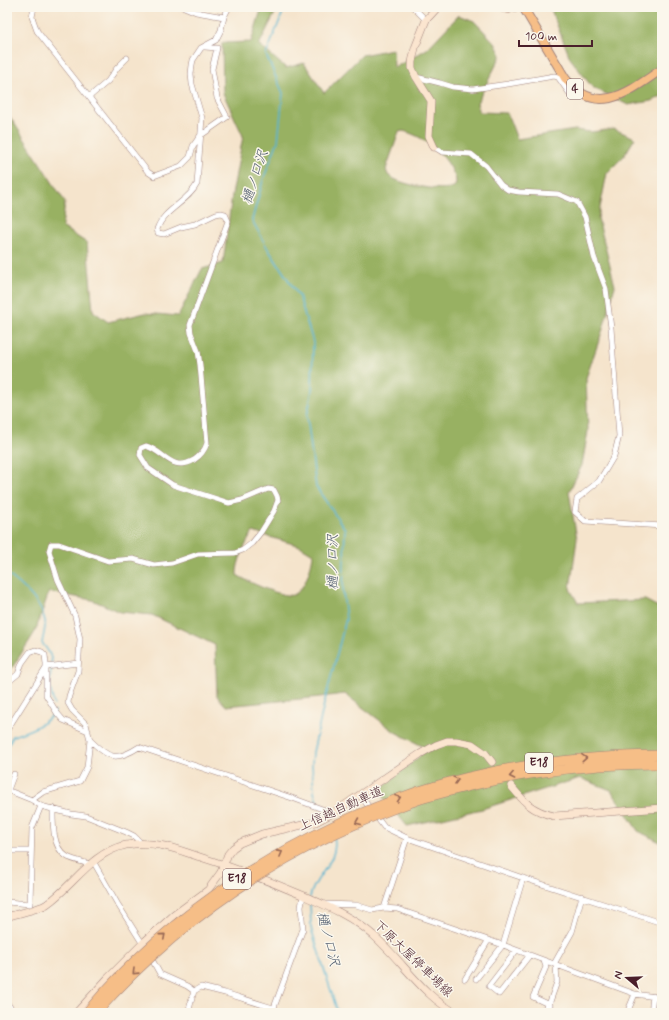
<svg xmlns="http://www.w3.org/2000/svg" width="669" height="1020" font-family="Mynerve,'Klee One',sans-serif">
	<rect width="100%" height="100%" fill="#fbf7ec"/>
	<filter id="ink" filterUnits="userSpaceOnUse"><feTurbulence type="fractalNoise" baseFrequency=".025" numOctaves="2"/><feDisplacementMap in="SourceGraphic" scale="8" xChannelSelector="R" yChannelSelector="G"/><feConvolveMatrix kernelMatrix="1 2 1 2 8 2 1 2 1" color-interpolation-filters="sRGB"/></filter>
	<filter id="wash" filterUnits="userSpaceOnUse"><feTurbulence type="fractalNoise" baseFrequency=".012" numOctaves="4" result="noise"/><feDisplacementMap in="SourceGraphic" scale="16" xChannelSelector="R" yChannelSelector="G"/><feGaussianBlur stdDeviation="0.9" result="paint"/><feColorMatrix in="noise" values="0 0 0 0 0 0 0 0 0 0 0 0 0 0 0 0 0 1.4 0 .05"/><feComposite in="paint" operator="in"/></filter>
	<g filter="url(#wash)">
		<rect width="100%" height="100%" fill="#f5e4cc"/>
		<path fill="#98b162" stroke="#716846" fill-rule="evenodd" d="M262 7H278L259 45 286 68 304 63 324 93 362 55 393 49 394 68 427 49 459 15 474 21 495 43 501 55 477 103 479 112 507 113 517 139 575 130 591 132 614 129 635 138 624 156 607 173 598 218 615 286 603 329 586 378 588 431 582 465 569 492 577 539 570 589 578 603 645 600 662 609V843L638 831 611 790 580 778 482 809 407 826 378 791 428 749 395 732 345 694 311 698 226 706 217 696 215 645 152 615 120 612 92 600 49 592 35 632 12 668 7 670V112L65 202 62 227 87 243 93 311 108 322 145 313 178 316 202 269 223 263 232 195 243 136 223 93 222 43 251 42ZM403 131C423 136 442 151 452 170 453 173 456 178 456 181 456 184 455 185 454 187 440 192 399 185 388 175L386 170 387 166 399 132ZM253 532 300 546 313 554C312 565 305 591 293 595 283 598 246 581 237 575 236 563 246 542 253 532Z
			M550 7H662V96L651 101 628 105 592 87 570 58Z"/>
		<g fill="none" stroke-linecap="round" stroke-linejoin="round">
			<path stroke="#52b3d0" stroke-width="1.5" d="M285 7 266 55 283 93 278 141 263 180 252 220 268 249 299 296 313 342 312 391 307 416 316 487 345 529 343 591 346 619 324 704 313 752 312 765 314 792 318 805
				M7 574C22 585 41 602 45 621 46 628 43 636 42 643 58 661 49 666 50 687 51 693 53 699 54 705
				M7 746 13 736C28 731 46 725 55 711
				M310 897C314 875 340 862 334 837
				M310 900 311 928 338 1013"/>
		</g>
	</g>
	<g filter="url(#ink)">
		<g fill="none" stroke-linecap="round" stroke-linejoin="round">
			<defs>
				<path id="street" d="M34 7 32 17 37 31 148 172 154 176 181 166 190 157 193 146 200 136 227 117 217 98 212 69 217 48 205 47
					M184 7 196 12 224 17
					M413 7 426 20
					M416 77 440 83 453 87 473 89 508 84 554 76 558 77 572 97 579 92
					M89 97 108 81 117 68 127 58
					M434 147 442 152 471 154 486 166 501 185 508 190 519 192 558 194 577 202 585 217 594 257 606 289 611 328 619 436 614 456 599 481 577 499 575 512 585 521 662 526
					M46 667 78 663
					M7 683 18 674 22 663 30 652 35 650 42 652 45 655 46 664V695L57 713 63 720 88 731
					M7 730 46 668
					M90 740C108 758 116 762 139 747L295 799 333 813
					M7 790 32 800 41 806 71 814 86 816 126 832 134 836 141 843
					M8 790 14 774
					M360 795 384 827 407 838 523 878 662 923
					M32 800 43 792 80 781 87 767 90 740 86 724 72 710 68 703 69 696 78 671 80 639 75 616 58 580 49 551 51 544H59L108 561 133 559 154 565 172 563 198 554 235 553 243 550 252 543 261 532 274 511 278 500 277 496 274 490 268 489 242 500 229 503 173 485 148 468 140 455 141 448 146 446C164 451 172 473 194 460 200 456 205 450 207 443L200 365 198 351 191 333 190 325 228 221 225 214 221 213 216 214 195 224 181 227 164 234 158 233 157 229C164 209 188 202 197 184L202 118 192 84 191 74 192 65 193 60 201 48 216 40 221 30 224 17 229 7
					M53 808C53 823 52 847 66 856 72 860 83 862 90 864
					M7 851H31
					M93 861 117 903 144 946
					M7 902 30 904 32 828 41 806
					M323 904 356 905 372 910 384 908 397 909 503 945 635 994 662 998
					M384 908 407 838
					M516 951 489 986 499 994 529 956
					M150 956 160 974 187 986 194 991
					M544 961 546 967 533 997 550 1005
					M554 964 572 932 582 896
					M465 979 488 941
					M476 979 503 945 523 878
					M7 1003 14 1013
					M188 1013 194 991 201 987 225 993 273 1008
					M272 1013 303 929 301 907 303 896
					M537 1013 550 1005
					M546 1013 557 982 556 965
					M627 1013 635 994
					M651 1013 653 996"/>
				<path id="secondary" d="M497 7 508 10 517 7
					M434 147 429 136 431 101 416 77 412 68V62L415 48 426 20 438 7
					M511 786C525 803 532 811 554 816L662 808
					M7 915 10 916C19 913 40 909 47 904 74 885 92 852 126 845 137 843 149 843 159 845 173 847 187 853 200 857 235 868 269 881 302 895 327 906 353 917 373 935 401 959 424 998 457 1013
					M76 1013 108 978 145 941 174 915 208 890 221 872 228 854 233 848 240 843 262 834 316 822 333 813 420 754 436 745 447 741H456L472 744 485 753 492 762"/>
				<path id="primary" d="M523 7 565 78C597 119 630 91 662 69"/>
				<path id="highway" d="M419 791C501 765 576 756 662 755
					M421 799C502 775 577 764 662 764"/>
			</defs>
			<use href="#street" stroke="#a0827c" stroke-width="6"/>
			<use href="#secondary" stroke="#a0827c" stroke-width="8"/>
			<use href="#primary" stroke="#a0827c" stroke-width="10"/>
			<use href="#highway" stroke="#a0827c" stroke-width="10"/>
			<use href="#street" stroke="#fff" stroke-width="5"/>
			<use href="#secondary" stroke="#fbe5cf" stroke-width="7"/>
			<use href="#primary" stroke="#f6be87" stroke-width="8"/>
			<use href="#highway" stroke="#f6be87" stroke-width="9"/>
			<defs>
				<path id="highway-bridge" d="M86 1013C173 909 291 835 419 791
					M96 1013C186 912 293 842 421 799"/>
			</defs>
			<use href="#highway-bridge" stroke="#a0827c" stroke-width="10" stroke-linecap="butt"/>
			<use href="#highway-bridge" stroke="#f6be87" stroke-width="9"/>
		</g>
		<defs><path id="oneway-chevron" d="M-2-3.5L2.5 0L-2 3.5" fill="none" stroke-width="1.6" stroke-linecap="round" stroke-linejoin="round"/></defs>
		<g stroke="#976754">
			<use href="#oneway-chevron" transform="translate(584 758) rotate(-4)"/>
			<use href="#oneway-chevron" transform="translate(512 776) rotate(169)"/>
			<use href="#oneway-chevron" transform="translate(456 780) rotate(-15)"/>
			<use href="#oneway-chevron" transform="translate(398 798) rotate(-20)"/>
			<use href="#oneway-chevron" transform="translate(358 822) rotate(157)"/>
			<use href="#oneway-chevron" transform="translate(280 853) rotate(-29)"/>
			<use href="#oneway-chevron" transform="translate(163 936) rotate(-41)"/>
			<use href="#oneway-chevron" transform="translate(135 972) rotate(136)"/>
		</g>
	</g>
	<g text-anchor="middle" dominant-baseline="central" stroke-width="3" stroke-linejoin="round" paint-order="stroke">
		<g fill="#fbf7ec" stroke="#7f6065" stroke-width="1">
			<rect x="567" y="79" width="16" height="20" rx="3"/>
			<rect x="525" y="753" width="28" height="20" rx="3"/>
			<rect x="223" y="869" width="28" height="20" rx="3"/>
		</g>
		<g font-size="12" font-weight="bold" fill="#4a1f2b">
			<text x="575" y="89">4</text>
			<text x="539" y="763">E18</text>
			<text x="237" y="879">E18</text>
		</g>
		<g font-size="13" fill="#4a1f2b" stroke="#fbf7ec">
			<text transform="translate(341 809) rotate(-24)">上信越自動車道</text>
			<text transform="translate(413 959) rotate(44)">下原大屋停車場線</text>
		</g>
		<g font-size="14" font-style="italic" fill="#4d5a6d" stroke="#fbf7ec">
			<text transform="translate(255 177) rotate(-72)">樋ノ口沢</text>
			<text transform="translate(333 562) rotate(-90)">樋ノ口沢</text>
			<text transform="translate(328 939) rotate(76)">樋ノ口沢</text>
		</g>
	</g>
	<rect width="669" height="1020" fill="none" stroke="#fbf7ec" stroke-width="24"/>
	<g transform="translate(627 978) rotate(289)" stroke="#fbf7ec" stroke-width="3" paint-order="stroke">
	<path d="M0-3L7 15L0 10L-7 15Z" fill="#4a1f2b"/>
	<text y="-6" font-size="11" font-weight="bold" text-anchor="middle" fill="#4a1f2b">N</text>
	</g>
	<path d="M519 40v6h73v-6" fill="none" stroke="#4a1f2b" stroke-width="2"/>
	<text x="525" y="40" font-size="12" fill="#4a1f2b" stroke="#fbf7ec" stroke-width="3" paint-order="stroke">100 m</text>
</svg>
